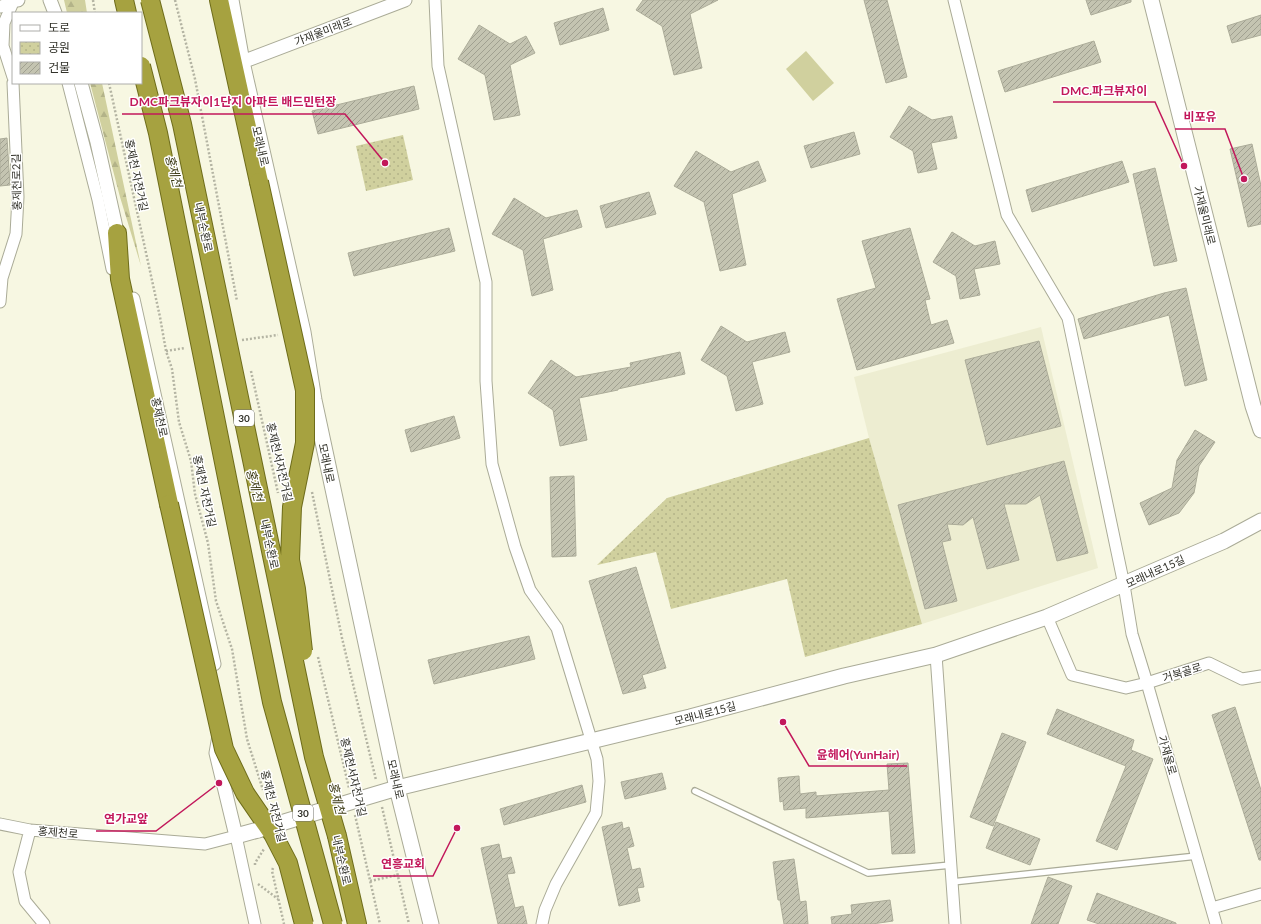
<svg xmlns="http://www.w3.org/2000/svg" width="1261" height="924" font-family="Lato,'Noto Sans KR',sans-serif">
	<defs>
		<pattern id="forest-firs" width="22" height="20" patternUnits="userSpaceOnUse"><rect width="22" height="20" fill="#d0d09e"/><path d="M5 1l3.5 6h-7zM16 11l3.5 6h-7z" fill="#b3b388"/></pattern>
		<pattern id="park-dots" width="8" height="8" patternUnits="userSpaceOnUse"><rect width="8" height="8" fill="#d0d09e"/><path d="M2 2h.1M6 6h.1" fill="none" stroke="#b3b388" stroke-width="1.8" stroke-linecap="round"/></pattern>
		<pattern id="building-hatch" width="6" height="6" patternUnits="userSpaceOnUse"><rect width="6" height="6" fill="#c4c4b1"/><path d="M-1 1l2-2M0 6l6-6M5 7l2-2" fill="none" stroke="#a0a090"/></pattern>
	</defs>
	<rect width="100%" height="100%" fill="#f7f7e2"/>
	<path fill="#ededd1" d="M1041 327 1098 568 922 624 869 438 854 377Z"/>
	<path fill="url(#forest-firs)" d="M64 0H85L87 13H67Z
		M90 83H102L141 266 120 197Z"/>
	<path fill="url(#park-dots)" d="M403 135 413 180 366 191 356 146Z
		M869 438 922 624 805 657 787 579 671 609 656 552 597 565 667 498Z"/>
	<path fill="#d0d09e" d="M806 51 834 83 813 101 786 69Z"/>
	<path fill="#f7f7e2" d="M111 0H164L170 18 232 339 263 462 292 590 295 589 346 796 369 895 357 898 364 924H321L195 344 158 195 149 140 133 83H141V13H114Z"/>
	<path fill="url(#building-hatch)" stroke="#acac99" d="M643 0H718L690 14 702 68 674 75 662 26 636 10Z
		M864 0H887L907 77 886 83Z
		M1086 0H1131V2L1091 15Z
		M603 8 609 30 560 45 554 23Z
		M1261 15V35L1232 43 1227 26Z
		M479 25 510 44 526 36 535 53 510 65 520 115 494 120 485 75 458 59Z
		M1094 41 1101 62 1005 92 998 71Z
		M414 86 419 109 318 134 312 111Z
		M909 106 932 120 952 116 957 138 931 143 937 169 918 173 913 151 890 137Z
		M854 132 860 154 811 168 804 146Z
		M7 138 10 185 0 186V139Z
		M1252 144 1261 186V224L1248 227 1230 149Z
		M696 151 731 172 758 161 766 181 732 194 746 265 720 271 704 202 674 186Z
		M1122 161 1129 182 1032 212 1026 190Z
		M1155 168 1177 261 1154 266 1133 174Z
		M649 192 656 214 606 228 600 206Z
		M514 198 546 218 577 210 582 227 543 239 553 290 532 296 523 250 492 234Z
		M449 228 455 251 354 276 348 253Z
		M910 228 930 299 925 300 931 325 947 320 954 343 857 370 837 299 876 288 862 241Z
		M952 232 975 246 995 241 1000 264 974 269 980 295 960 299 956 276 933 262Z
		M1186 288 1207 380 1185 386 1169 315 1084 339 1078 319 1164 293Z
		M721 326 747 342 785 332 790 352 752 362 763 404 736 411 727 376 701 360Z
		M1039 341 1061 426 987 445 965 360Z
		M680 352 685 374 618 389V390L579 398 587 440 560 446 553 410 528 393 551 360 576 377 631 367 630 363Z
		M454 416 460 438 411 452 405 430Z
		M1195 430 1215 442 1199 466 1194 493 1179 513 1149 525 1140 503 1172 488 1177 460Z
		M1064 461 1088 553 1057 561 1040 495 1026 504H1004L1019 560 987 569 973 517 963 525 947 524 951 540 942 542 957 601 925 609 898 505Z
		M574 476 576 556 552 557 550 477Z
		M636 567 666 668 642 675 646 688 623 694 589 581Z
		M529 636 535 659 434 684 428 660Z
		M1235 707 1261 790V860H1259L1212 715Z
		M1057 709 1134 740 1131 750 1153 759 1117 850 1096 841 1126 766 1047 734Z
		M1002 733 1026 742 993 826 970 817Z
		M908 763 915 853 892 854 889 811 806 818V808L784 810 783 801 780 802 778 778 799 776 800 794 816 792V796L889 790 887 764Z
		M662 773 666 789 625 799 621 782Z
		M582 785 586 802 504 825 500 809Z
		M622 822 623 829 629 827 634 846 627 848 632 870 640 868 644 887 637 888 640 901 619 906 602 827Z
		M996 822 1040 839 1030 865 986 848Z
		M499 844 502 859 511 857 515 873 507 874 515 908 523 906 527 924H498L481 848Z
		M794 859 800 902 806 901 808 924H784L780 900H778L773 862Z
		M1048 877 1072 886 1058 924H1031Z
		M1097 893 1176 923V924H1099L1087 920Z
		M890 900 893 921 872 924H832L831 917 852 914 851 905Z"/>
	<g fill="none" stroke-linecap="round" stroke-linejoin="round">
		<defs>
			<path id="service" d="M695 791 868 873 951 865
				M952 882 1197 856"/>
			<path id="minor" d="M435 0 438 66 486 282V381L492 464 515 547 530 590 557 628 597 759 599 781 596 813 556 884 545 910 542 924
				M954 0 1007 215 1068 318 1124 585 1132 634 1147 683 1216 924
				M0 7 14 0
				M13 77 3 46 4 23 14 0
				M68 83 98 200 112 269
				M0 302 2 278 16 234 18 197 13 83
				M1047 617 1072 675 1126 688 1147 683 1209 663 1242 679 1261 676
				M936 655 955 924
				M0 824 30 830 205 844 236 836 255 924
				M30 830 19 872 25 901 44 924
				M1212 908 1261 894"/>
			<path id="tertiary" d="M14 0H18
				M50 0 55 13
				M242 62 405 0
				M81 83 97 142 119 241
				M133 299 214 664
				M219 736 216 753 236 836"/>
			<path id="secondary" d="M231 0 242 62 303 332 314 400 397 788 431 924
				M1151 0 1253 406 1261 430
				M360 799 397 788 690 717 844 676 936 655 1047 617 1224 541 1261 521
				M236 836 258 830"/>
			<path id="trunk" d="M124 0 127 13
				M219 0 259 182
				M117 233 120 279 169 504
				M337 836 357 924"/>
		</defs>
		<use href="#service" stroke="#aaab97" stroke-width="8"/>
		<use href="#minor" stroke="#aaab97" stroke-width="13"/>
		<use href="#tertiary" stroke="#aaab97" stroke-width="15"/>
		<use href="#secondary" stroke="#aaab97" stroke-width="17"/>
		<use href="#trunk" stroke="#6e6c1a" stroke-width="20"/>
		<path stroke="#b4b4a3" stroke-width="2.5" stroke-dasharray="2 2" stroke-linecap="butt" d="M93 0 95 13
			M175 0 195 79 237 301
			M109 83 160 317 166 351 172 369 179 422 191 461 195 494 208 543 216 601 232 649 247 739 263 790
			M251 371 278 493
			M312 492 342 638 376 780
			M318 657 349 788
			M382 807 409 924
			M355 815 380 924
			M255 865V863L264 849
			M273 868 272 871 284 924
			M370 881 398 875
			M258 884 278 899"/>
		<use href="#service" stroke="#fff" stroke-width="5.5"/>
		<use href="#minor" stroke="#fff" stroke-width="11"/>
		<use href="#tertiary" stroke="#fff" stroke-width="13"/>
		<use href="#secondary" stroke="#fff" stroke-width="15"/>
		<use href="#trunk" stroke="#a6a240" stroke-width="18"/>
		<defs>
			<path id="secondary-bridge" d="M258 830 360 799"/>
			<path id="trunk-bridge" d="M150 0 182 124 314 757 337 836
				M141 66 158 133 272 702 333 924
				M259 182 305 390V443L292 507 290 560 296 589 303 651
				M169 504 224 749 245 793 273 834 288 863 304 924"/>
		</defs>
		<use href="#secondary-bridge" stroke="#aaab97" stroke-width="17" stroke-linecap="butt"/>
		<use href="#trunk-bridge" stroke="#6e6c1a" stroke-width="20" stroke-linecap="butt"/>
		<path stroke="#b4b4a3" stroke-width="2.5" stroke-dasharray="2 2" stroke-linecap="butt" d="M242 340 278 335
			M166 351 185 348"/>
		<use href="#secondary-bridge" stroke="#fff" stroke-width="15"/>
		<use href="#trunk-bridge" stroke="#a6a240" stroke-width="18"/>
	</g>
	<g text-anchor="middle" dominant-baseline="central" stroke-width="3" stroke-linejoin="round" paint-order="stroke">
		<g fill="#fff" stroke="#70706a" stroke-width="1">
			<rect x="234" y="410" width="20" height="16" rx="3"/>
			<rect x="293" y="805" width="20" height="16" rx="3"/>
		</g>
		<g font-size="10" font-weight="bold" fill="#32322a">
			<text x="244" y="418">30</text>
			<text x="303" y="813">30</text>
		</g>
		<g font-size="11" fill="#32322a" stroke="#fff">
			<text transform="translate(323 31) rotate(-21)">가재울미래로</text>
			<text transform="translate(261 146) rotate(77)">모래내로</text>
			<text transform="translate(137 175) rotate(78)">홍제천 자전거길</text>
			<text transform="translate(16 182) rotate(-91)">홍제천로2길</text>
			<text transform="translate(1205 215) rotate(76)">가재울미래로</text>
			<text transform="translate(204 227) rotate(78)">내부순환로</text>
			<text transform="translate(160 417) rotate(78)">홍제천로</text>
			<text transform="translate(280 462) rotate(77)">홍제천서자전거길</text>
			<text transform="translate(327 463) rotate(78)">모래내로</text>
			<text transform="translate(205 491) rotate(78)">홍제천 자전거길</text>
			<text transform="translate(270 544) rotate(78)">내부순환로</text>
			<text transform="translate(1155 571) rotate(-24)">모래내로15길</text>
			<text transform="translate(1182 672) rotate(-17)">거북골로</text>
			<text transform="translate(705 713) rotate(-15)">모래내로15길</text>
			<text transform="translate(1168 755) rotate(74)">가재울로</text>
			<text transform="translate(354 777) rotate(77)">홍제천서자전거길</text>
			<text transform="translate(396 779) rotate(77)">모래내로</text>
			<text transform="translate(274 806) rotate(76)">홍제천 자전거길</text>
			<text transform="translate(58 832) rotate(5)">홍제천로</text>
			<text transform="translate(342 860) rotate(77)">내부순환로</text>
		</g>
		<g font-size="12" font-style="italic" fill="#3c3a15" stroke="#fff">
			<text transform="translate(174 171) rotate(75)">홍제천</text>
			<text transform="translate(255 485) rotate(75)">홍제천</text>
			<text transform="translate(337 798) rotate(76)">홍제천</text>
		</g>
	</g>
	<path fill="none" stroke="#c2185b" stroke-width="1.5" d="M1184 166L1155 102H1053M385 163L345 114H122M1244 179L1225 129H1175M783 722L809 766H907M219 783L156 831H96M457 828L433 876H373"/>
	<g fill="#c2185b" stroke="#fff" stroke-width="1.5">
		<circle cx="1184" cy="166" r="4"/>
		<circle cx="385" cy="163" r="4"/>
		<circle cx="1244" cy="179" r="4"/>
		<circle cx="783" cy="722" r="4"/>
		<circle cx="219" cy="783" r="4"/>
		<circle cx="457" cy="828" r="4"/>
	</g>
	<g font-size="12" text-anchor="middle" font-weight="bold" fill="#c2185b" stroke="#fff" stroke-width="3" stroke-linejoin="round" paint-order="stroke">
		<text x="1104" y="95">DMC.파크뷰자이</text>
		<text x="233" y="106">DMC파크뷰자이1단지 아파트 배드민턴장</text>
		<text x="1200" y="121">비포유</text>
		<text x="858" y="759">윤헤어(YunHair)</text>
		<text x="126" y="823">연가교앞</text>
		<text x="403" y="868">연흥교회</text>
	</g>
	<rect x="12" y="12" width="130" height="72" fill="#ffffff" stroke="#adadaa"/>
	<rect x="20" y="25" width="20" height="6" fill="#ffffff" stroke="#adadaa"/>
	<text x="48" y="32" font-size="12" fill="#32322a">도로</text>
	<rect x="20" y="42" width="20" height="12" fill="url(#park-dots)" stroke="#adadaa"/>
	<text x="48" y="52" font-size="12" fill="#32322a">공원</text>
	<rect x="20" y="62" width="20" height="12" fill="url(#building-hatch)" stroke="#adadaa"/>
	<text x="48" y="72" font-size="12" fill="#32322a">건물</text>
</svg>
